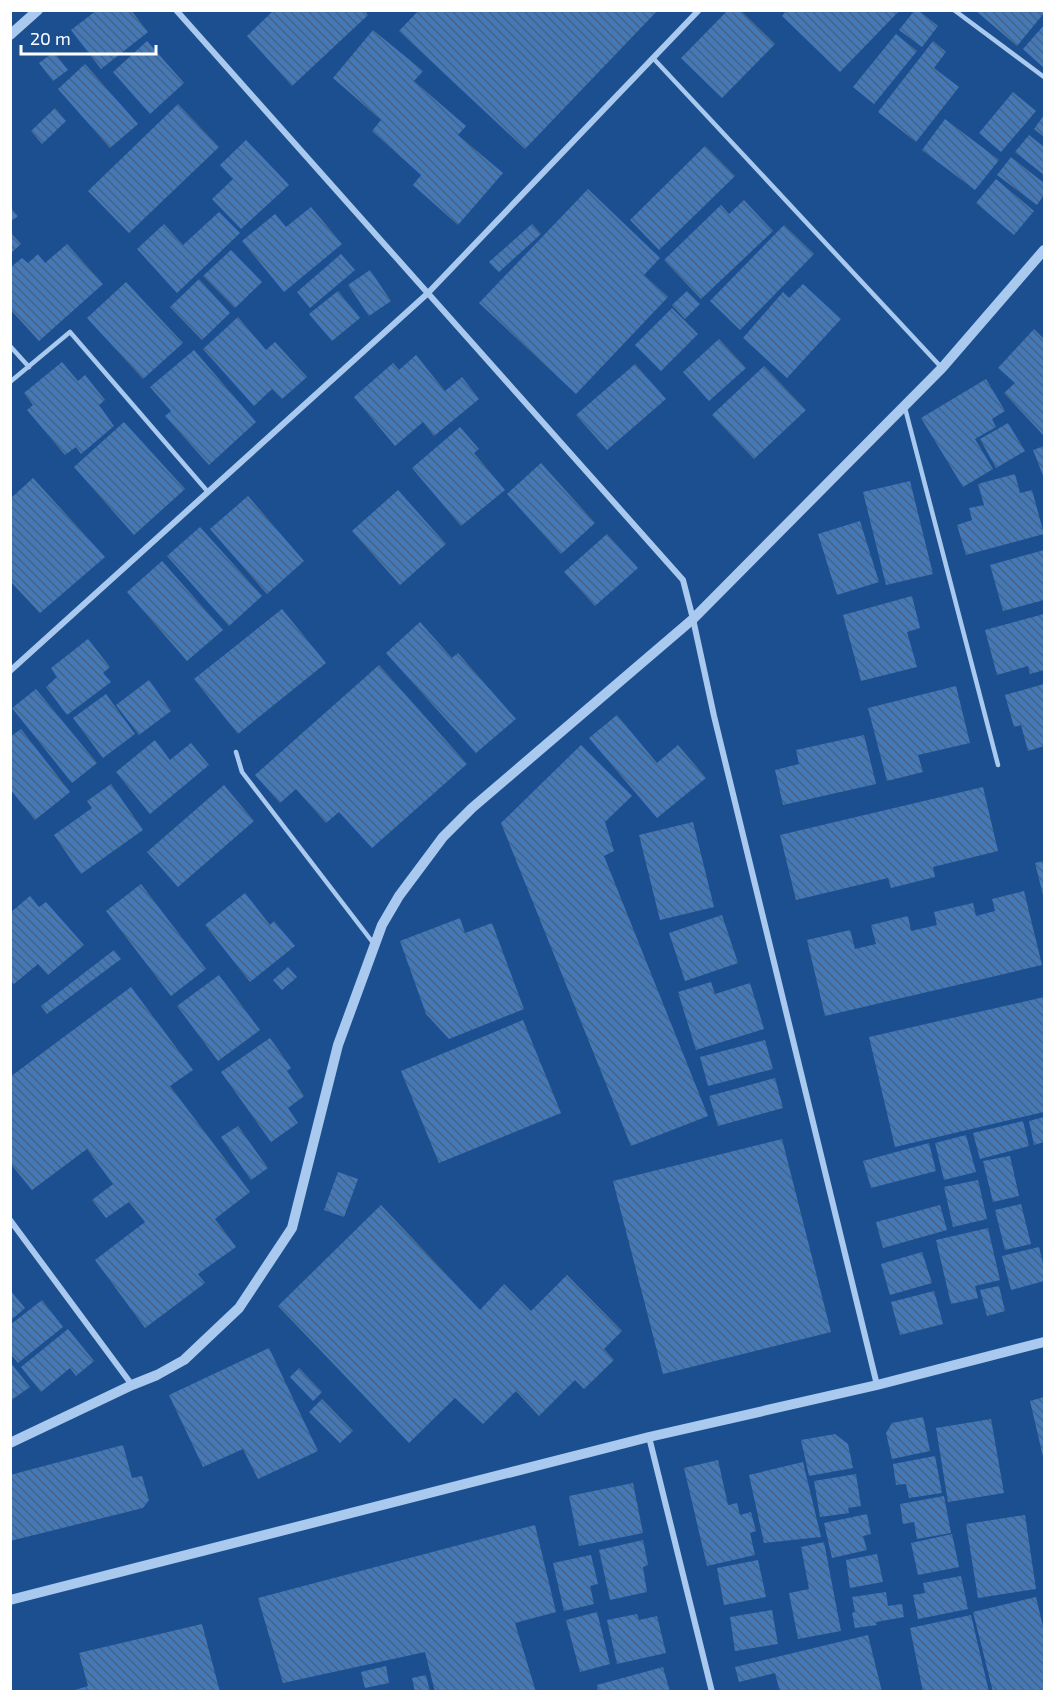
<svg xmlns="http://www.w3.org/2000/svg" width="1055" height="1702" font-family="'Exo 2',sans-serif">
	<defs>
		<pattern id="building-back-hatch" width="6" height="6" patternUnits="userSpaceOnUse" patternTransform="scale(1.5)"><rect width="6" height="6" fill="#4478b7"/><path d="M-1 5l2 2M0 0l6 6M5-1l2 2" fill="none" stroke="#486282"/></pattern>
	</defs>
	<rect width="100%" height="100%" fill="#1b4f8f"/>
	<path fill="url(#building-back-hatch)" d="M97 10H131L148 32 101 69 71 30Z
		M274 10H364L368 15 292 86 247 36Z
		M419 10H658L525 149 399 31Z
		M728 10H740L775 44 722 98 681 58Z
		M787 10H900L840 72 782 16Z
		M915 10H918L938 26 922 47 899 30Z
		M975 10H1044V13L1017 46Z
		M1044 25V68L1023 49Z
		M373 30 423 71 414 81 466 126 458 135 503 173 458 225 413 185 421 175 372 131 381 120 333 78Z
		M896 34 917 51 874 104 853 87Z
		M147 41 184 83 150 114 113 72Z
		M933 41 946 52 934 68 959 87 916 142 878 112Z
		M54 52 68 70 53 81 39 63Z
		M85 64 138 124 110 148 58 89Z
		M1013 92 1036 111 1001 152 979 133Z
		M178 104 219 147 129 233 88 191Z
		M55 108 66 121 42 144 31 131Z
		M1044 115V137L1034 129Z
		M945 119 999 160 975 190 922 150Z
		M1029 135 1044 147V175L1015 152Z
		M246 140 289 185 241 229 212 199 233 179 220 165Z
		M705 146 735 176 659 250 630 220Z
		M1011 157 1044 183V195L1037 205 997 175Z
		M996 179 1034 211 1014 235 976 203Z
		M588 189 660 258 644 275 668 297 576 394 479 303Z
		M744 200 773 231 701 299 664 260 721 205 729 214Z
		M10 207 18 216 10 222Z
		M311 207 342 244 284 292 242 241 275 214 286 227Z
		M219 212 240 233 177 293 137 249 164 224 183 245Z
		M532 224 541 234 499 272 489 262Z
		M784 225 814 254 740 330 710 301Z
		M10 232 21 244 10 254Z
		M67 244 103 284 39 341 10 309V268L22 258 28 263 38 254 45 263Z
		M231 250 262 282 235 308 203 276Z
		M341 254 355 270 310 308 297 292Z
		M370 270 391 301 369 316 348 285Z
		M199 279 230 313 202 340 170 307Z
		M126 282 183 343 143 379 87 318Z
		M803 284 841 319 787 378 743 338 783 292 789 298Z
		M338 291 360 318 332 341 309 314Z
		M687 291 700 304 685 319 672 305Z
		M672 308 698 334 661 371 635 345Z
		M238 317 266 350 275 342 307 377 282 399 272 389 254 406 203 349Z
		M1034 329 1044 339V436L1004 393 1015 383 998 368Z
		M719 339 746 368 709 401 683 372Z
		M194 350 256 422 209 465 165 416 171 411 150 387Z
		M416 355 445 391 462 377 479 399 434 436 423 422 395 446 354 397 393 363 399 370Z
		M62 362 78 381 85 375 105 400 99 405 114 426 81 454 76 447 65 455 27 410 33 405 24 393Z
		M635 364 666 399 607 450 576 415Z
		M764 366 806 410 754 459 712 415Z
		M986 379 1005 411 992 419 996 427 975 439 993 469 963 487 921 418Z
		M124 422 185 489 134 535 74 467Z
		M1008 423 1025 451 996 468 980 439Z
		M460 427 479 449 474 453 505 490 461 526 412 468Z
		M1044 446V478L1033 450Z
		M541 463 595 523 561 554 507 494Z
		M1015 474 1020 493 1032 490 1044 534 966 555 957 525 972 520 969 508 984 505 978 484Z
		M33 478 105 557 40 613 10 581V499Z
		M910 481 933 574 886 585 863 492Z
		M398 490 446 544 400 585 352 531Z
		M248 496 304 561 267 594 210 529Z
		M860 521 879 582 837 595 818 534Z
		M200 527 262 596 229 626 167 556Z
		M607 534 638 568 595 606 564 572Z
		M1044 550V600L1003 611 990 565Z
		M162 561 223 630 187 661 127 592Z
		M912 596 920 628 907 632 917 667 861 681 843 615Z
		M282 609 326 663 238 734 194 679Z
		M1044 614V670L1030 674 1028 666 997 675 985 630Z
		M420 622 452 658 458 653 516 719 476 753 386 653Z
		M88 639 110 667 103 673 111 682 67 715 46 687 57 677 51 668Z
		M379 665 467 764 372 848 339 812 326 823 296 789 280 803 255 775Z
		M149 680 171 711 139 735 116 705Z
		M1044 684V746L1028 751 1021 725 1014 727 1005 695Z
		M956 686 970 743 918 755 923 772 887 781 868 708Z
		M36 689 97 763 72 783 12 708Z
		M106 694 135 734 103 758 73 718Z
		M617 715 657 763 678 745 706 778 657 818 589 738Z
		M21 729 70 792 35 820 10 789V737Z
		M864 735 876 784 783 805 775 770 799 764 796 750Z
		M155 740 170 760 191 743 209 765 150 814 116 772Z
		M581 745 632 796 605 822 614 851 604 856 708 1116 631 1146 501 823Z
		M111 784 143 830 81 874 54 835 92 808 87 801Z
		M224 785 254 821 178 887 147 852Z
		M983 787 998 851 933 867 935 877 891 888 888 878 796 900 780 835Z
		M693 822 714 907 660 920 639 835Z
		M1044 861V899L1035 863Z
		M141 884 206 969 171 996 106 911Z
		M1024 891 1042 965 825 1016 807 940 850 930 855 949 876 944 871 925 908 916 911 931 937 925 934 912 973 903 976 916 995 911 992 899Z
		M245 893 270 925 274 921 295 946 250 982 205 925Z
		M30 896 39 907 46 902 84 945 48 975 38 964 14 984 10 980V913Z
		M722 915 738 963 685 981 669 933Z
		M460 918 465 933 492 923 524 1009 449 1039 426 1014 400 941Z
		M114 950 121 959 47 1014 41 1006Z
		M288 967 297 977 282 990 273 980Z
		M219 975 260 1030 218 1061 177 1006Z
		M711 982 715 994 750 983 764 1029 696 1050 678 992Z
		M131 987 193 1070 170 1086 250 1192 215 1219 236 1247 198 1274 205 1283 145 1328 95 1260 145 1222 129 1202 106 1218 92 1200 113 1184 87 1149 32 1190 10 1163V1077Z
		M1044 997V1112L895 1147 869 1037Z
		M523 1020 561 1113 439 1163 401 1071Z
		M270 1038 291 1068 287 1071 304 1096 288 1108 298 1123 271 1142 221 1072Z
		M765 1040 773 1069 708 1086 700 1057Z
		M775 1078 783 1108 718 1126 709 1096Z
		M1044 1117V1142L1034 1145 1029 1121Z
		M1023 1121 1029 1146 980 1159 973 1133Z
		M238 1126 268 1168 251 1180 221 1137Z
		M966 1135 976 1172 944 1180 935 1143Z
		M782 1139 831 1332 663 1374 613 1181Z
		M929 1143 936 1171 871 1188 863 1161Z
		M1010 1156 1019 1196 993 1202 983 1161Z
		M338 1172 358 1179 344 1217 324 1210Z
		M978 1180 987 1219 953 1227 944 1187Z
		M1021 1204 1031 1244 1005 1250 995 1210Z
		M381 1205 480 1310 504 1284 531 1311 567 1275 622 1331 604 1349 614 1360 584 1389 575 1380 539 1416 516 1391 483 1424 455 1398 409 1443 278 1306Z
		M940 1205 947 1230 883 1248 876 1222Z
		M988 1228 1000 1280 975 1286 978 1298 951 1304 936 1240Z
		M1039 1247 1044 1268V1281L1011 1290 1002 1256Z
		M922 1252 932 1283 890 1295 881 1264Z
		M999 1286 1005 1311 987 1316 980 1290Z
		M10 1290 25 1308 10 1321Z
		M934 1291 943 1324 900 1335 891 1302Z
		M42 1300 63 1327 18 1363 10 1353V1325Z
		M68 1329 94 1361 76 1376 70 1368 41 1392 21 1367Z
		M269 1348 318 1451 258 1479 243 1449 203 1467 169 1395Z
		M10 1362 30 1387 10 1401Z
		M299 1368 322 1392 313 1401 290 1377Z
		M1044 1397V1461L1030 1401Z
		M322 1399 353 1431 340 1443 309 1412Z
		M923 1417 930 1451 892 1459 886 1433 892 1423Z
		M991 1419 1004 1493 948 1502 936 1428Z
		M835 1434 848 1444 853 1468 809 1476 801 1440Z
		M123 1445 132 1478 142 1476 149 1500 143 1508 10 1541V1475Z
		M935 1456 942 1493 909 1498 906 1484 896 1485 893 1464Z
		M718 1460 728 1505 737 1503 740 1515 751 1512 756 1531 750 1533 755 1555 707 1566 684 1468Z
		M803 1462 821 1537 764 1543 749 1475Z
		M856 1474 861 1506 848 1508 849 1513 820 1517 814 1481Z
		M633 1483 643 1533 579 1546 569 1496Z
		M944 1496 951 1533 917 1539 914 1522 903 1524 900 1504Z
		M867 1514 871 1534 863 1536 867 1550 832 1558 824 1523Z
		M1025 1515 1036 1589 978 1598 966 1524Z
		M535 1525 556 1612 515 1623 536 1692H435L425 1652 283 1683 258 1598Z
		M952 1534 959 1567 918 1575 911 1543Z
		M643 1540 648 1565 643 1567 647 1592 610 1600 599 1550Z
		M824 1542 841 1631 798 1639 789 1593 809 1589 801 1547Z
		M877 1554 883 1582 850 1588 846 1560Z
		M591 1555 598 1584 590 1586 594 1604 564 1611 553 1563Z
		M758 1560 766 1597 724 1605 717 1568Z
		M961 1576 968 1609 918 1619 913 1595 925 1593 923 1583Z
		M886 1592 888 1606 902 1604 904 1617 876 1622 877 1625 855 1628 852 1613 855 1612 852 1597Z
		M1036 1597 1044 1631V1692H993L973 1612Z
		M772 1610 778 1644 735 1651 730 1617Z
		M597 1612 610 1664 580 1672 566 1620Z
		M637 1614 639 1620 657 1616 666 1653 617 1664 607 1620Z
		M971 1615 989 1692H923L910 1628Z
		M202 1624 220 1692H68L88 1686 79 1653Z
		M868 1635 882 1692H780L775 1673 739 1682 735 1667Z
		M386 1666 389 1683 365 1688 361 1672Z
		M663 1667 670 1692H598L597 1685Z
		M426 1675 430 1692H415L412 1678Z"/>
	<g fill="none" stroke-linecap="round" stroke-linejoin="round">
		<path stroke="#a9c9ee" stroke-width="4.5" d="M954 10 1044 77
			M653 58 942 368
			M10 346 29 367
			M10 382 70 332 208 492
			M905 408 998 765
			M236 752 242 772 374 944"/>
		<path stroke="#a9c9ee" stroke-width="6" d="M176 10 683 580 693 619 714 716 877 1385
			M10 671 427 294 699 10
			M10 1220 132 1385
			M649 1437 712 1692"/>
		<path stroke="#a9c9ee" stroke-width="10" d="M10 35 38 10
			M10 1443 132 1385 157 1375 184 1360 239 1308 292 1228 338 1045 382 925 399 896 443 837 472 808 693 619 942 368 1044 250
			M10 1600 649 1437 877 1385 1044 1342"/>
	</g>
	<rect width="1055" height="1702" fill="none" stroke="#ffffff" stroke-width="24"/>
	<path d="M21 45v9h135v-9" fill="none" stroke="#ffffff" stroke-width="3"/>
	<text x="30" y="45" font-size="18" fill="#ffffff" stroke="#1b4f8f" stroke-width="4.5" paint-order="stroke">20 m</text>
</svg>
